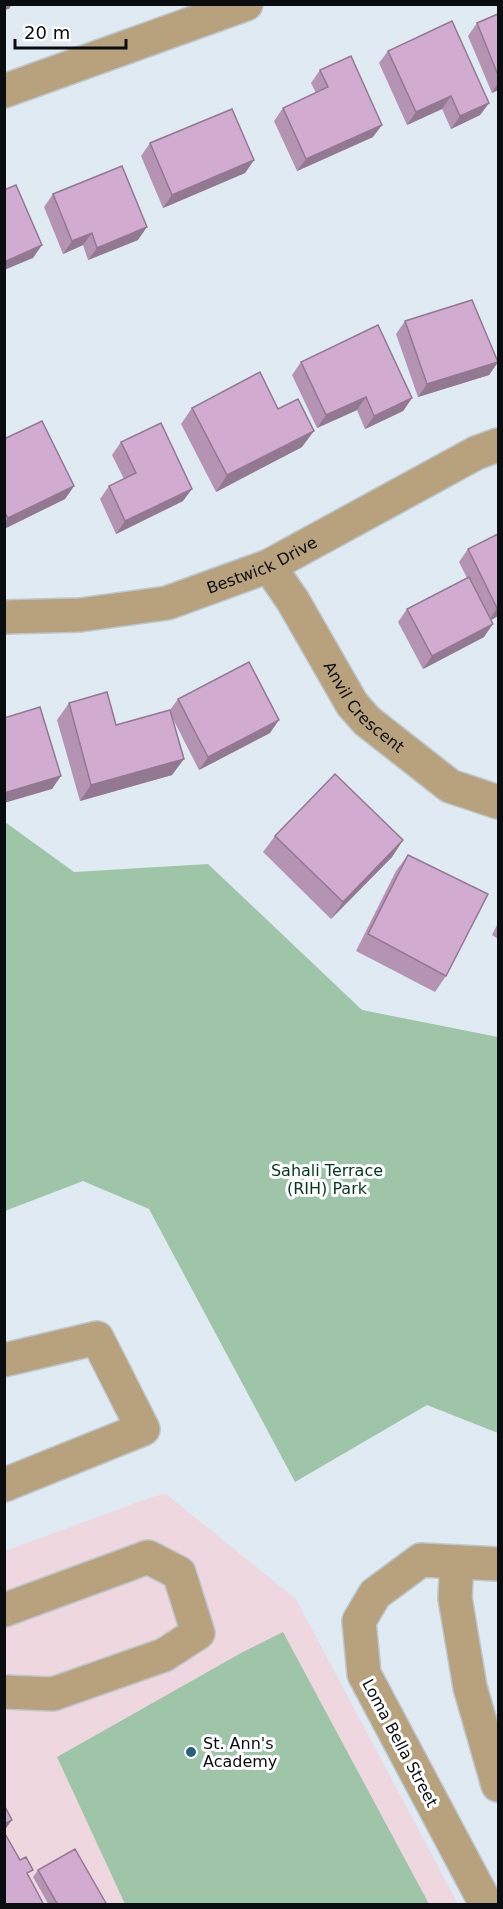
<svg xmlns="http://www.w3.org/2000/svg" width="503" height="1909" font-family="'DejaVu Sans',sans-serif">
	<rect width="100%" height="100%" fill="#dfeaf2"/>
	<path fill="#efd7e0" d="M166 1494 296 1599 458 1904H5V1551L152 1497Z"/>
	<path fill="#9ec5a8" d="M5 822 74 872 208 864 362 1010 498 1037V1433L427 1405 295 1482 149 1209 83 1181 5 1211Z
		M283 1632 429 1904H125L57 1757 241 1653Z"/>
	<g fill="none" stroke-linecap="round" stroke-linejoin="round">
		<defs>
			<g id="minor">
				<path d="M4 91 246 4"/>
				<path id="s1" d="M269 566 293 601 352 704 367 721 450 786 498 802"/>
				<path id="s2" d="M4 617 80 615 167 603 269 566 476 453 498 445"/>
				<path d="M4 1360 97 1338 143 1429 4 1485"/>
				<path d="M457 1562 455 1598 470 1687 498 1785"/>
				<path d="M4 1610 148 1557 179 1573 198 1633 164 1655 53 1694 4 1692"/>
				<path d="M486 1904 364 1674 359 1621 375 1594 421 1560 498 1564"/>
			</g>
		</defs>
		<use href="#minor" stroke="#bdc7ce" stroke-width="36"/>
		<use href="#minor" stroke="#b8a27e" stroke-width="33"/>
	</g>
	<path fill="#b594b3" d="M498 14V90L492 93 468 36 477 23Z
		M388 51 489 103 480 115 451 129 442 109 407 125 379 63Z
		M320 70 373 137 297 171 274 121 283 108 316 93 311 83Z
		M150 143 254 160 245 173 163 208 141 156Z
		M53 194 138 240 88 260 83 245 63 254 44 207Z
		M405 321 498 362 489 375 418 397 396 334Z
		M301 362 412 398 403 411 365 429 357 410 317 428 292 375Z
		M192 408 278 409 302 447 216 492 181 424Z
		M4 439 74 486 65 499 4 529Z
		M121 442 183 501 116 534 100 499 109 486 124 479 112 455Z
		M498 534V616L491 620 484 637 423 669 398 622 407 609 467 578 459 562 468 549Z
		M178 699 270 733 199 770 173 719 172 775 80 801 57 720 69 703 116 725 170 710Z
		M275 836 403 840 392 857 331 919 263 852Z
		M408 855 446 976 435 992 356 951 396 871Z
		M498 923V939L492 935Z
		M38 1870 107 1905H49L33 1877Z"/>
	<path fill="#937892" d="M4 4H12L9 9 4 10Z
		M498 83V90L492 93Z
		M451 96 442 109 407 125 416 112Z
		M489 103 480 115 451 129 460 116Z
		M382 125 373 137 297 171 306 159Z
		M254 160 245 173 163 208 172 195Z
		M147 227 138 240 88 260 97 248Z
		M92 233 83 245 63 254 72 241Z
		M42 245 33 258 4 270V262Z
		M498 362 489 375 418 397 427 384Z
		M366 397 357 410 317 428 326 415Z
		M412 398 403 411 365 429 374 416Z
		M314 431 302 447 216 492 227 475Z
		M74 486 65 499 4 529V524L8 518Z
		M192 489 183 501 116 534 125 521Z
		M497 608H498V616L489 621Z
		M493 624 484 637 423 669 432 656Z
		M279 720 270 733 199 770 208 757Z
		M184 759 172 775 80 801 91 785Z
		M61 776 52 789 4 803V793Z
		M403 840 392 857 331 919 343 902Z
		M12 1820 4 1831V1824Z"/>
	<path fill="#d2acd0" stroke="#937892" stroke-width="1.5" d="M498 14V75L477 23Z
		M452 21 489 103 460 116 451 96 416 112 388 51Z
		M351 56 382 125 306 159 283 108 328 87 320 70Z
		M232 109 254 160 172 195 150 143Z
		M122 166 147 227 97 248 92 233 72 241 53 194Z
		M16 185 42 245 4 262V190Z
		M472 300 498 362 427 384 405 321Z
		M378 325 412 398 374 416 366 397 326 415 301 362Z
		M260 372 278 409 298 399 314 431 227 475 192 408Z
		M42 421 74 486 8 518 4 511V439Z
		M161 423 192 489 125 521 109 486 136 473 121 442Z
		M498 534V608H497L468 549Z
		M469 577 493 624 432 656 407 609Z
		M249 662 279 720 208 757 178 699Z
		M107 692 116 725 170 710 184 759 91 785 69 703Z
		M40 707 61 776 4 793V718Z
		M335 774 403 840 343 902 275 836Z
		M408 855 488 894 446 976 368 934Z
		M4 1805 12 1820 4 1824Z
		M4 1832 20 1860 26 1857 33 1870 27 1873 44 1905H4Z
		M75 1849 107 1905H58L38 1870Z"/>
	<circle fill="#28607a" stroke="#fff" stroke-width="2" cx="191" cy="1752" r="6"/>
	<g text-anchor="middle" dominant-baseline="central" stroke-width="6" stroke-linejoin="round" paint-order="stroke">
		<g font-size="16" fill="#0a0d10" stroke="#fff">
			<text stroke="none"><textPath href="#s2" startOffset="266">Bestwick Drive</textPath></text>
			<text stroke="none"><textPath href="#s1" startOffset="171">Anvil Crescent</textPath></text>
			<text transform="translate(400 1743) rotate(62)">Loma Bella Street</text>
		</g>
		<g font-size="16" fill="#023819" stroke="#fff">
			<text x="327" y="1170">Sahali Terrace<tspan x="327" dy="18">(RIH) Park</tspan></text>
		</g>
		<g font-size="16" fill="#0a0d10" stroke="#fff" text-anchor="start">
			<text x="203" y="1743">St. Ann's<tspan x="203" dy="18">Academy</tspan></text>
		</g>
	</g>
	<rect width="503" height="1909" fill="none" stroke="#0a0d10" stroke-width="12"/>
	<path d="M15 39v9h111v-9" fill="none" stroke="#0a0d10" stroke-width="3"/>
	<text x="24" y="39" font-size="18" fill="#0a0d10" stroke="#ffffff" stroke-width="4.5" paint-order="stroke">20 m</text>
</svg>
